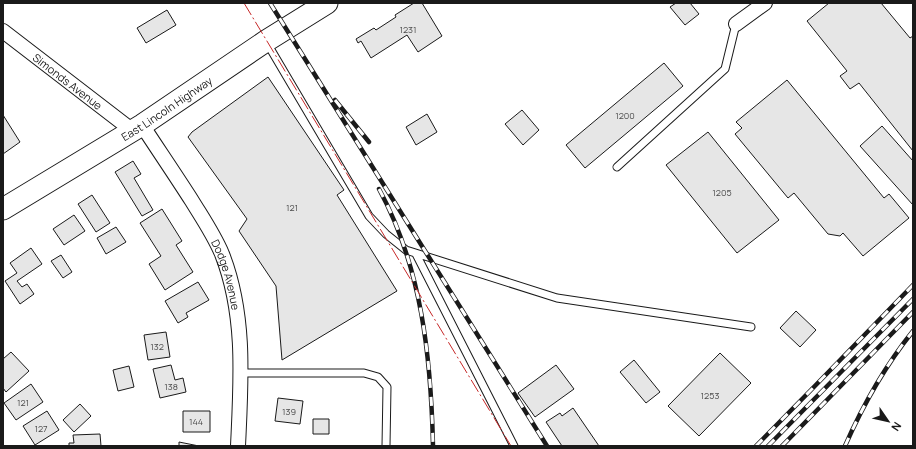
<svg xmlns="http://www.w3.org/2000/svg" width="916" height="449" font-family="Manrope,sans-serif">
	<rect width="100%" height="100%" fill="#fff"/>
	<path fill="#e6e6e6" stroke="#1a1a1a" d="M414 3H422L442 36 418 52 407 35 371 58 361 41 358 43 356 39 374 28 376 30 396 17 395 15Z
		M676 3H690L699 14 685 25 670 7Z
		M829 3H881L910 38 913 36V151L859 83 850 89 840 76 847 71 807 21Z
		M167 10 176 25 146 43 137 28Z
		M664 63 683 86 585 168 566 145Z
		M268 77 344 190 337 195 397 291 282 360 276 286 239 231 247 219 188 137 192 132Z
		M787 80 884 198 889 194 909 218 863 256 843 233 840 236 828 234 794 193 788 198 735 134 742 128 736 122Z
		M522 110 539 130 523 145 505 124Z
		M427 114 437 132 416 145 406 127Z
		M3 115 20 142 3 154Z
		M882 126 913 161V205L860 146Z
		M708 132 779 220 737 253 666 165Z
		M133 161 141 174 134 178 153 210 142 216 115 172Z
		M92 195 110 223 96 232 78 204Z
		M162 209 182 241 176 245 193 272 165 290 149 264 161 256 140 223Z
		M74 215 85 231 64 245 53 229Z
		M116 227 126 242 106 254 97 238Z
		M31 248 42 264 17 281 22 287 27 284 34 294 20 304 5 281 17 273 10 263Z
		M61 255 72 272 63 278 51 261Z
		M198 282 209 300 186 313 188 317 178 323 165 301Z
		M796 311 816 330 800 347 780 328Z
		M166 332 170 357 148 360 144 335Z
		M11 352 29 371 6 392 3 388V359Z
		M720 353 751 383 699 436 668 406Z
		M634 360 660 392 646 403 620 372Z
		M171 365 175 380 183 378 186 392 160 398 153 369Z
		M556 365 574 389 535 417 518 393Z
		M129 366 134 387 118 391 113 370Z
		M31 384 43 402 16 420 4 403Z
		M278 398 303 401 300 424 275 421Z
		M80 404 91 416 74 432 63 420Z
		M573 408 599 446H562L546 422 560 413 562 416Z
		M47 411 59 430 35 445 23 426Z
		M183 411H210V432H183Z
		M313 419H329V434H313Z
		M100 434 101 446H69V443H74L73 435Z
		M179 442 199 446H179Z"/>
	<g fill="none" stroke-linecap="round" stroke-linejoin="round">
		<defs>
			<path id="lane" d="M267 43 369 216 386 234 406 250 557 298 751 327
				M617 167 725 69 736 24
				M416 254 514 446
				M241 373H364L378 377 387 387 386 446"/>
			<g id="street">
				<path d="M736 24 765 3"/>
				<path id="s1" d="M3 31 133 131"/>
				<path id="s2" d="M142 125C159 151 176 176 192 201 203 219 214 235 222 254 246 315 241 381 238 446"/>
			</g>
			<g id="primary">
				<path id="s3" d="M3 209 142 125 266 41 327 3"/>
			</g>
		</defs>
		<use href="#lane" stroke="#1a1a1a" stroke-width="9"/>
		<use href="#street" stroke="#1a1a1a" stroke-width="16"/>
		<use href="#primary" stroke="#1a1a1a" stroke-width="23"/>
		<use href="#lane" stroke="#fff" stroke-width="7"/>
		<use href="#street" stroke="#fff" stroke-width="14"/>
		<use href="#primary" stroke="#fff" stroke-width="21"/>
		<defs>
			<path id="rail" d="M270 3 547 446
				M335 100 369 142
				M379 189C422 268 431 358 433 446
				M756 446 811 390 913 285
				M768 446 913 299
				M782 446 913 312
				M845 446C863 405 885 366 913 331"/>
		</defs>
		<use href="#rail" stroke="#1a1a1a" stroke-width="4.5"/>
		<use href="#rail" stroke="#fff" stroke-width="3" stroke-dasharray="9" stroke-linecap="butt"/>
		<path stroke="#c62828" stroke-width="1" stroke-dasharray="14 3 2 3" stroke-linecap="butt" d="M244 3 511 446"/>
	</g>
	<g text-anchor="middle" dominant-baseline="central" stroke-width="3" stroke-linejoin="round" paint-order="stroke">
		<g font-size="9" fill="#4d4d4d">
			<text x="408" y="29">1231</text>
			<text x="625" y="115">1200</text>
			<text x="722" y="192">1205</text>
			<text x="292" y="207">121</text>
			<text x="157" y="346">132</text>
			<text x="171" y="386">138</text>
			<text x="710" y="395">1253</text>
			<text x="23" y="402">121</text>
			<text x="289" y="411">139</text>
			<text x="196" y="421">144</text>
			<text x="41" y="428">127</text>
		</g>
		<g font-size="11" fill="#1a1a1a" stroke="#fff">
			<text stroke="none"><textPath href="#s1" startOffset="82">Simonds Avenue</textPath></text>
			<text stroke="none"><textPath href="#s3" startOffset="192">East Lincoln Highway</textPath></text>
			<text stroke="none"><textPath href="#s2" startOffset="173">Dodge Avenue</textPath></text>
		</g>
	</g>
	<rect width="916" height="449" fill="none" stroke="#1a1a1a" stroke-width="8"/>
	<g transform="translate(888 421) rotate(124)" stroke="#ffffff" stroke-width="3" paint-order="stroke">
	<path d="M0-3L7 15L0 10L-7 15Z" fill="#1a1a1a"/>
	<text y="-6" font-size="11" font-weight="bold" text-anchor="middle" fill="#1a1a1a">N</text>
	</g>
</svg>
